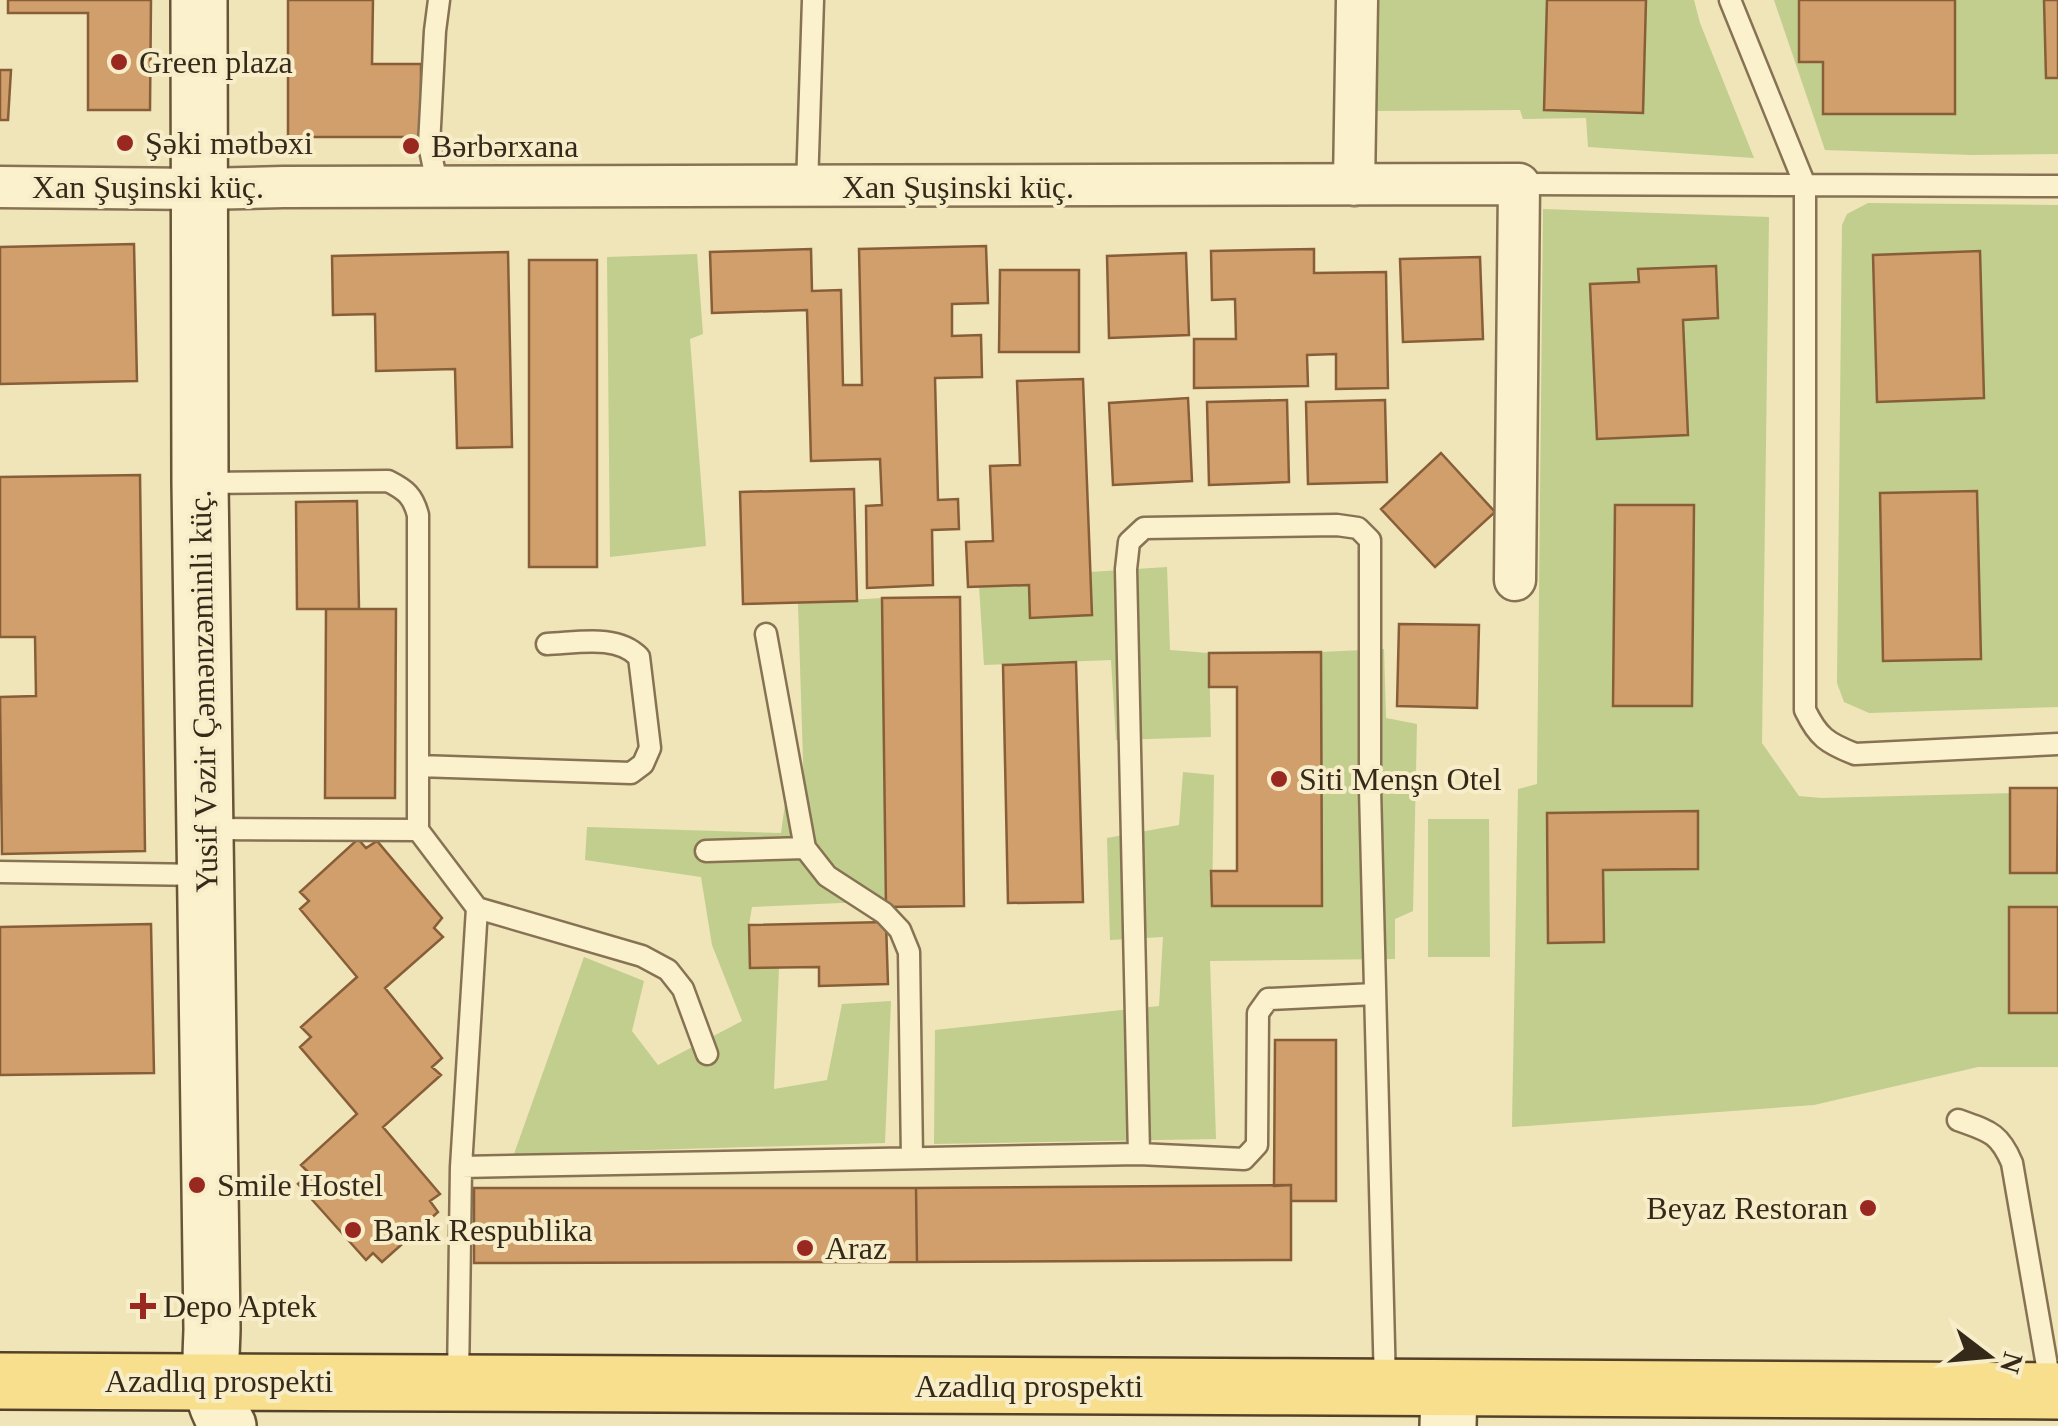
<svg xmlns="http://www.w3.org/2000/svg" width="2058" height="1426" font-family="'Times New Roman',serif">
	<rect width="100%" height="100%" fill="#f0e4b9"/>
	<path fill="#c1ce8d" d="M1377 0H1694L1700 23 1754 158 1588 147 1586 118 1523 119 1520 110 1377 111Z
		M1774 0H2058V154L1972 155 1825 150Z
		M1868 203 2058 205V707L1869 713 1844 702 1837 683 1842 225 1847 214Z
		M1543 209 1769 217 1762 743 1799 796 1821 798 2058 792V1067H1978L1814 1105 1512 1127 1518 789 1537 784Z
		M697 254 703 334 690 339 706 546 610 557 607 257Z
		M1167 567 1170 650 1209 653 1211 737 1116 740 1111 660 984 665 979 586 1029 585 1031 617 1091 615 1090 572Z
		M882 598 886 901 752 907 749 925 750 968H779L774 1089 827 1080 842 1004 891 1001 885 1143 514 1154 584 957 644 981 632 1031 658 1065 742 1021 712 945 701 877 585 860 587 827 781 833 786 797 804 790 798 603Z
		M1384 649 1386 718 1417 724 1413 911 1395 919V959L1210 961 1216 1139 934 1144 935 1030 1159 1006 1163 937 1110 940 1107 838 1179 825 1183 772 1214 775 1212 906H1321V652Z
		M1428 819H1489L1490 957H1428Z"/>
	<path fill="#d19f6c" stroke="#875e38" stroke-width="2.5" d="M8 0H151L150 110H88V13H8Z
		M288 0H373L372 64H421V137H288Z
		M1547 0H1646L1643 113 1544 110Z
		M1799 0H1955V114H1823V62H1799Z
		M2044 0H2058V78H2046Z
		M0 70H11L8 120H0Z
		M134 244 137 381 0 384V247Z
		M986 246 988 303 952 304V336L981 335 982 377 935 378 938 500 958 499 959 529 932 530 933 585 867 588 866 506 882 505 880 459 811 461 807 310 712 313 710 252 811 249 812 291 841 290 843 385H862L859 249Z
		M1314 249V273L1386 272 1388 388 1336 389V354L1307 355 1308 386 1194 388V339H1236L1235 299 1212 300 1211 251Z
		M1980 251 1984 398 1877 402 1873 255Z
		M508 252 512 447 457 448 455 369 376 371 375 314 333 315 332 256Z
		M1186 253 1189 335 1109 338 1107 256Z
		M1480 257 1483 339 1403 342 1400 259Z
		M529 260H597V567H529Z
		M1716 266 1718 318 1683 320 1688 435 1597 439 1590 284 1639 282 1638 269Z
		M1000 270H1079V352H999Z
		M1083 379 1092 615 1030 618 1029 585 968 587 966 542 993 541 990 466 1020 465 1017 381Z
		M1188 398 1192 481 1113 485 1109 403Z
		M1287 400 1289 482 1209 485 1207 402Z
		M1385 400 1387 482 1308 484 1306 402Z
		M1441 453 1495 512 1435 567 1381 509Z
		M140 475 145 851 2 854 0 697 36 696 35 637H0V477Z
		M854 489 857 601 743 604 740 492Z
		M1977 491 1981 659 1883 661 1880 493Z
		M357 501 359 609H297L296 502Z
		M1615 505H1694L1692 706H1613Z
		M960 597 964 906 886 907 882 598Z
		M326 609H396L395 798H325Z
		M1399 624 1479 625 1477 708 1397 706Z
		M1321 652 1322 906H1212L1211 871H1237V687H1209V653Z
		M1076 662 1083 902 1008 903 1003 665Z
		M2010 788H2058L2057 873H2010Z
		M1698 811V869L1603 870 1604 942 1548 943 1547 813Z
		M358 839 366 848 377 841 442 918 434 928 443 937 385 988 442 1058 432 1067 441 1075 383 1127 440 1194 430 1201 438 1212 382 1262 373 1253 366 1260 298 1184 310 1174 301 1165 357 1114 300 1047 311 1037 301 1027 357 977 300 909 309 901 300 892Z
		M2009 907H2058V1013H2009Z
		M886 922 888 984 819 986V967L750 968 749 925Z
		M151 924 154 1073 0 1075V927Z
		M1275 1040H1336V1201H1291V1185L1274 1186Z
		M1291 1185V1260L917 1262 916 1188Z
		M474 1188H916L917 1262 474 1263Z"/>
	<g fill="none" stroke-linecap="round" stroke-linejoin="round">
		<defs>
			<path id="service" d="M1519 184 1805 185 1730 0
				M2058 186 1805 185V710C1818 737 1827 743 1855 754L2058 744
				M807 187 813 0
				M438 188 429 145 435 31 439 0
				M202 483 388 481C406 490 413 496 418 515V830L477 908 461 1167 458 1381
				M766 634 805 848 827 876 884 913 900 930 909 952 912 1158
				M418 766 631 773 643 764 650 748 639 657C617 634 577 643 547 644
				M208 829 418 830
				M706 851 805 848
				M0 872 204 875
				M477 908 642 956 668 970 683 989 707 1054
				M1958 1120C1988 1131 1999 1132 2012 1163L2051 1389
				M1139 1154 1126 569 1129 542 1144 528 1337 525 1358 528 1370 540V789L1385 1385
				M461 1167 1139 1154 1244 1159 1257 1145 1258 1013 1268 999 1375 994"/>
			<path id="minor" d="M1354 185 1357 0
				M0 187 200 189 283 187 1519 184 1515 580"/>
			<path id="secondary" d="M199 0 200 483 212 1329C211 1369 206 1391 228 1426
				M1448 1426 1449 1389"/>
			<path id="primary" d="M0 1381C686 1382 1372 1388 2058 1391"/>
		</defs>
		<use href="#service" stroke="#877353" stroke-width="25"/>
		<use href="#minor" stroke="#877353" stroke-width="45"/>
		<use href="#secondary" stroke="#685437" stroke-width="60"/>
		<use href="#primary" stroke="#544028" stroke-width="60"/>
		<use href="#service" stroke="#fbf1cc" stroke-width="20"/>
		<use href="#minor" stroke="#fbf1cc" stroke-width="40"/>
		<use href="#secondary" stroke="#fbf1cc" stroke-width="55"/>
		<use href="#primary" stroke="#f7df8d" stroke-width="55"/>
	</g>
	<g fill="#992920" stroke="#f7eec9" stroke-width="4">
		<circle cx="119" cy="62" r="10"/>
		<circle cx="125" cy="143" r="10"/>
		<circle cx="411" cy="146" r="10"/>
		<circle cx="1279" cy="779" r="10"/>
		<circle cx="197" cy="1185" r="10"/>
		<circle cx="1868" cy="1208" r="10"/>
		<circle cx="353" cy="1230" r="10"/>
		<circle cx="805" cy="1248" r="10"/>
		<path d="M138 1291h10v10h10v10h-10v10h-10v-10h-10v-10h10z"/>
	</g>
	<g text-anchor="middle" dominant-baseline="central" stroke-width="8" stroke-linejoin="round" paint-order="stroke">
		<g font-size="32" fill="#352919" stroke="#f7eec9" text-anchor="start">
			<text x="139" y="62">Green plaza</text>
			<text x="145" y="143">Şəki mətbəxi</text>
			<text x="431" y="146">Bərbərxana</text>
			<text x="1299" y="779">Siti Menşn Otel</text>
			<text x="217" y="1185">Smile Hostel</text>
			<text x="1848" y="1208" text-anchor="end">Beyaz Restoran</text>
			<text x="373" y="1230">Bank Respublika</text>
			<text x="825" y="1248">Araz</text>
			<text x="163" y="1306">Depo Aptek</text>
		</g>
		<g font-size="32" fill="#352919" stroke="#f7eec9">
			<text x="148" y="187">Xan Şuşinski küç.</text>
			<text x="958" y="187">Xan Şuşinski küç.</text>
			<text transform="translate(203 691) rotate(-91)">Yusif Vəzir Çəmənzəminli küç.</text>
			<text x="219" y="1381">Azadlıq prospekti</text>
			<text x="1029" y="1386">Azadlıq prospekti</text>
		</g>
	</g>
	<g transform="translate(1988 1356) rotate(106)" stroke="#f7eec9" stroke-width="8" paint-order="stroke">
	<path d="M0-8L18 38L0 25L-18 38Z" fill="#352919"/>
	<text y="-15" font-size="28" font-weight="bold" text-anchor="middle" fill="#352919">N</text>
	</g>
</svg>
